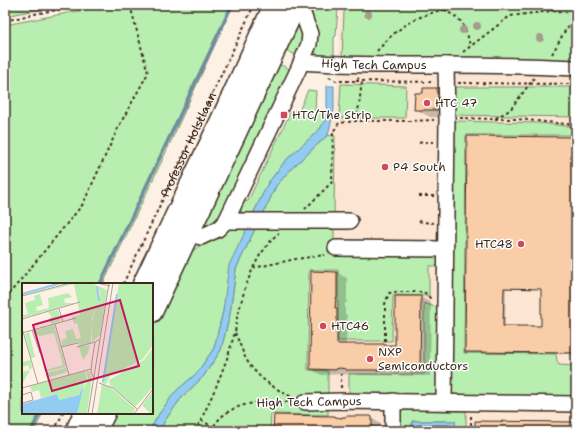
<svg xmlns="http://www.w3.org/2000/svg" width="581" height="436" font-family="'Shantell Sans',sans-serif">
	<rect width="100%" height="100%" fill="#fdf0e5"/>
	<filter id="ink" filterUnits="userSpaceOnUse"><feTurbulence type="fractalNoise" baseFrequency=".025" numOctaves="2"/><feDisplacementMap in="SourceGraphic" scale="8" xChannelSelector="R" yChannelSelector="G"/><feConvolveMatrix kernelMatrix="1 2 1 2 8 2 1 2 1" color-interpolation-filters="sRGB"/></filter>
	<g filter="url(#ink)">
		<path fill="#fce6d3" d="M344 5H576V431H155L218 350 233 267 273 185 324 133 334 118 336 109 340 9Z"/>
		<path fill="#b8efb1" stroke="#7a8c68" d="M5 5H62L5 16Z
			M109 5H233L166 152 103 284H23V413H43L34 431H5V25Z
			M310 5H340L338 8 336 36 334 37V58L317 56 314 48 316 31Z
			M349 5H576V63L342 59 344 12Z
			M299 15 305 34 298 56 283 49Z
			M276 63 292 70 225 214 212 225 201 229Z
			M341 84 406 86 405 118H339Z
			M453 87H576V117L452 115Z
			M308 90 316 91 315 111H327L326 118 320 129 286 160 268 183 253 214 245 215 242 213C240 208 240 206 243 202L248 201 291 111H299Z
			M453 121 539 123 576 127V135H466L464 353 556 354 557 361 559 365 576 366V400L452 399Z
			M328 135 335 136 334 216 263 214 276 186 293 167Z
			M229 226H248L223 311 214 348 197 373 175 392 159 414 149 431H103L111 413H152V327L185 256 202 244 222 234Z
			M256 227 334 228V253L439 256 440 266H429V296L393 295 392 341H338V270H309L308 370 328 371V415L271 414 270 431H159L166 419 182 397 203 377 221 350 230 314 236 269Z
			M424 303 438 308V396L349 395V374H424Z
			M398 410 466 411V431H455V421H412V431H398Z"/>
		<path fill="#92ccf2" stroke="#6f8b9d" d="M327 86H334V110L328 135 293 167 276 186 263 214H253L268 183 286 160 320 129 326 118 327 111Z
			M248 226 256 227 236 269 230 314 221 350 203 377 182 397 166 419 159 431H149L159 414 175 392 197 373 214 348 223 311 229 265Z
			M412 421H455V431H412Z"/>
		<path fill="#0003" fill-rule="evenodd" d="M437 89 451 97 452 118 430 117 415 109 424 94Z
			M576 138V354L468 353 466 351ZM506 289H542V328L505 327Z
			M337 273 347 278V303H345V314L347 315 346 345 396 346 421 297 431 303 430 376 357 375 356 374 321 375 311 369Z
			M275 416 335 417 338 418 371 417 381 423V431H274Z"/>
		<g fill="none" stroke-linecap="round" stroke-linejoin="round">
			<path stroke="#5e6b73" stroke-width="1" d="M416 431V427L417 425H449L451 426V431"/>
			<path stroke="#6f8b9d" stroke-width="3.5" d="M100 284 232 5
				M31 431 40 413"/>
		</g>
		<path fill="#f9cda8" stroke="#3b2a1e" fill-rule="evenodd" d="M423 88H437V94H439V110H414L415 93H423Z
			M467 136 576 137V353L465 352ZM504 288 541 289V326H503Z
			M311 271 337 272V298H336L335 308H337V344H384V345H395V296H421L420 370H346V369L340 368 336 369V370L310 369Z
			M274 415 335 416V417L342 418V417H346V416H371L372 417V431H273Z
			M475 421 576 422V431H475Z"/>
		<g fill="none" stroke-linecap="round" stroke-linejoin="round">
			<defs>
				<g id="minor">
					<path id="s2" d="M302 62C350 66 397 65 445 65 489 65 532 66 576 68"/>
					<path d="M226 221H350"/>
					<path d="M183 225 189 234 201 237 218 229 226 221 298 70 309 44 310 34 300 5"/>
					<path d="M336 248 445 249"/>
					<path d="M305 402 341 401 576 404"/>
					<path d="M444 402 447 119 446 65"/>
					<path d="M393 431V401"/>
				</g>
				<path id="major" d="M143 284 222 118 274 5
					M152 312 296 5
					M76 431 84 413
					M96 431 105 413"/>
			</defs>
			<use href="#minor" stroke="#3b2a1e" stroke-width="18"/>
			<use href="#major" stroke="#3b2a1e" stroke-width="23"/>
			<g stroke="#3b2a1e" stroke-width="2" stroke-dasharray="3 3" stroke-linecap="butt">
				<path d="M440 5C445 11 450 13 456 17 465 23 468 36 470 46"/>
				<path d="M551 11 556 5"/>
				<path d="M5 21 34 14 85 5"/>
				<path d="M377 51C381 47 385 42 389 38 417 12 444 8 480 5"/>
				<path d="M463 52 510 16 551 11 576 13"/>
				<path d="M552 54 565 31 576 16"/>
				<path d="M329 77 336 81H355L359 78"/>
				<path d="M356 81 434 82"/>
				<path d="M458 83 576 84"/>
				<path d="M460 118 494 119 510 110 534 78"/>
				<path d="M495 119H517L576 125"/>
				<path d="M356 121 359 105 362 81"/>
				<path d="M419 143 423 142H434"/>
				<path d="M419 168H433"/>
				<path d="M419 196H435"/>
				<path d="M305 209 332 182 333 132 339 123 356 121H408L434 120"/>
				<path d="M419 221 423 222 434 223"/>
				<path d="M253 268 296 259 325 255"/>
				<path id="s1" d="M123 284 254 5"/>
				<path d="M5 299 83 204 119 126 148 73 130 5"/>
				<path d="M235 333C239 341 242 351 246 359 257 378 275 389 294 398"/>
				<path d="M385 341V304L389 293 396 292H424L432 300"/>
				<path d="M341 388V374"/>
				<path d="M201 420 213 427"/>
				<path d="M54 431 63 413"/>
				<path d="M195 431 201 420 216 387 228 356 235 332 237 318 245 288 253 268 260 255 273 238 279 233"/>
				<path d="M211 431C227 399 263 402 293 402"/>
				<path d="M471 431V414"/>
			</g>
			<use href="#minor" stroke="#fff" stroke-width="15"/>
			<use href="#major" stroke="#fff" stroke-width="20"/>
		</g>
		<g fill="#a39e8c">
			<circle cx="368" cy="14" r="4"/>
			<circle cx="477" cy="26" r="4"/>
			<circle cx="463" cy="30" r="4"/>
			<circle cx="540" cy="38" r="4"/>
		</g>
	</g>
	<g fill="#d1495b" stroke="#fff" stroke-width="1.5">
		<circle cx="427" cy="103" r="4"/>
		<rect x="280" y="111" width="8" height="8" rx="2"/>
		<circle cx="385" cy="167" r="4"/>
		<circle cx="521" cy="244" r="4"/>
		<circle cx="323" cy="326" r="4"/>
		<circle cx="370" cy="359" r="4"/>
	</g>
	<g text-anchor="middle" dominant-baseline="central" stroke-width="3" stroke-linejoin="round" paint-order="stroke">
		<g font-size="12" fill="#3b2a1e" stroke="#fff">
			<text stroke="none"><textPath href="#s2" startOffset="72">High Tech Campus</textPath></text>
			<text stroke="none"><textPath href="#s1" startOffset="154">Professor Holstlaan</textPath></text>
			<text transform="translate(309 402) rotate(-1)">High Tech Campus</text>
		</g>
		<g font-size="12" fill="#3b2a1e" stroke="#fff" text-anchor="start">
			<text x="435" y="103">HTC 47</text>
			<text x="292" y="115">HTC/The Strip</text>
			<text x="393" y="167">P4 South</text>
			<text x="513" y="244" text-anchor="end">HTC48</text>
			<text x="331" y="326">HTC46</text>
			<text x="378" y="352">NXP<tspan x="378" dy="14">Semiconductors</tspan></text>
		</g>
	</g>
	<g transform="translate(22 283)">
		<rect width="131" height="131" fill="#fdf0e5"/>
		<path d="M50 0 73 1 77 11 75 22 70 35 69 60 57 63 56 59 40 63V57L45 55 43 48 51 46 54 56 59 55 55 40 52 41 50 34 58 32 52 1 0 14ZM97 0H131V62L121 76 88 93 84 101 80 100ZM76 3 85 7 78 52 70 59V39L78 11ZM46 10 50 14 42 16 43 20H53L0 35V30L1 32 6 31 3 20 13 17 12 13 18 11 21 22 14 24 15 28 27 25 26 15ZM36 27 39 38 29 41 27 35 30 34 26 29ZM32 42 44 84 23 89 20 78 24 87 41 82 32 50 18 53 13 52 11 48ZM7 49 13 74 9 75 3 51ZM68 62 66 70 61 77 57 64ZM131 65V104L113 124 88 102 87 97 122 77ZM8 77 10 84 0 101V89L8 87 6 82 0 84V79ZM44 85 45 89 25 95 24 90ZM63 88 65 96 57 112 37 117 35 111 19 115 17 107 10 109 8 103ZM64 88 68 89 70 95 65 131H55L58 114 66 96ZM80 101 89 105 113 126 111 131H75ZM131 108V131H129L120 122Z" fill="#b8efb1"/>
		<path d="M62 102 55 131H0V121L35 111 37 117 57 112Z" fill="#92ccf2"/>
		<path fill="none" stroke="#92ccf2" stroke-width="2" d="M75 3 77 18M0 11 39 0M81 99 95 11"/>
		<path fill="none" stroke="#afa195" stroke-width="1" d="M75 0 88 3M0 13 48 0M37 26 41 39M0 36 58 19M33 41 47 92M0 45 16 101M10 47 18 70M0 50 54 35M39 64 56 60M55 64 73 59M72 95 69 89 70 78 73 59 78 56M77 100 91 105 115 126M0 105 69 86M0 112 9 109 11 117 0 120M66 131 87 0M70 131 91 0M112 131 131 106"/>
		<path fill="#c2185b" fill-opacity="0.15" stroke="#c2185b" stroke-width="2" d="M98 17 117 83 30 108 11 42Z"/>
		<rect width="131" height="131" fill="none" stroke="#3b2a1e" stroke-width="2"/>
	</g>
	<rect width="581" height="436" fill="none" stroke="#fff" stroke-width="20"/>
	<rect x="10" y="10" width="561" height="416" fill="none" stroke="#3b2a1e" stroke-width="1.5" filter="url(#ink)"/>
</svg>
